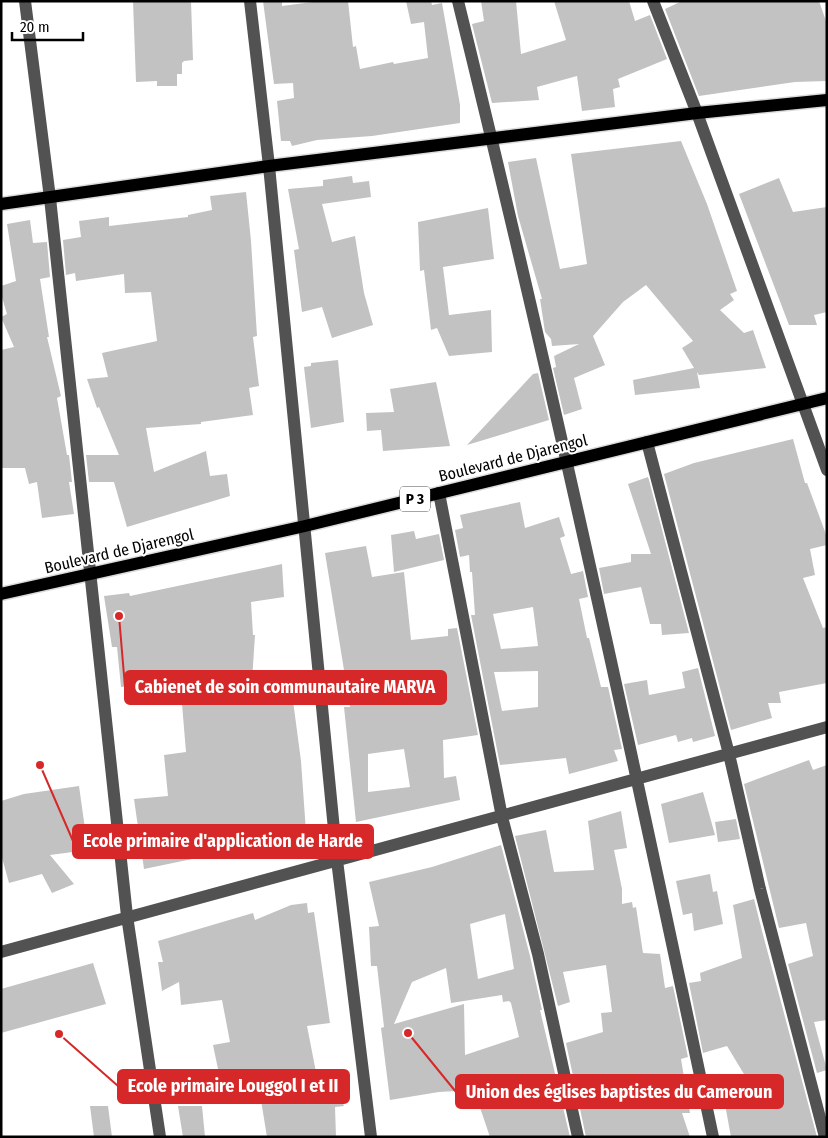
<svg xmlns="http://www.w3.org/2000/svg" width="828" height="1138" font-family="'Fira Sans Condensed',sans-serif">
	<rect width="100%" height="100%" fill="#fff"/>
	<path fill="#c2c2c2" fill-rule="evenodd" d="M133 1H191L193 60 184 61 182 63V74H177V86H157V81L136 82Z
		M263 1H282V6L320 1H348L353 47 356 46 360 69 393 62 394 64 428 58 424 22 411 24 406 1H431L432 5 442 3 460 105V123L372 136 317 140 292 146 290 141H281L277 101 294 98 293 83 274 84Z
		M481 1H516L521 54 566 40 554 1H629L635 21 650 15 667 59 618 79 620 87 613 89 615 107 582 111 577 76 537 87 539 100 492 103 472 24 484 21Z
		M682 1H819L827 24V81L795 82 699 96 665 9Z
		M681 141 707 204 737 291 730 294 734 300 720 310 744 333 753 330 766 368 699 375 697 372 700 388 635 395 633 380 694 368 682 348 693 341 646 285 623 302 593 336 605 365 574 378 582 409 564 415 553 368 556 367 554 356 579 344 552 346 551 339 545 332 540 299H542L518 216 508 162 536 158 560 269 587 264 571 154Z
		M352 176 353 183 369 181 371 197 322 204 332 242 355 236 364 293 373 325 332 338 322 307 302 312 294 250 299 249 288 189 323 186V180Z
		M779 178 793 212 827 207V312L814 315 817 325H789L739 194Z
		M246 192 251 241 257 336 253 337 259 386 249 388 253 415 201 422V424L146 428 154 472 206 451 210 476 227 474 230 496 127 527 114 482H89L86 455H119L99 407 97 408 87 379 108 377 102 353 157 341 151 292 125 293 124 274 76 281 75 273 66 275 63 240 81 237 79 221 109 217V226L188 217V215L212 210 210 196Z
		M488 208 494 259 443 267 449 315 491 310 492 352 449 356 437 328 431 330 424 270 420 271 418 222Z
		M30 220 33 243 47 242 50 277 40 279 49 337H47L61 396 57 398 67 455H69L72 482H69L74 514 42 518 37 482 29 484 25 468H1V350L14 347 1 317 7 314 1 294V286L16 281 7 224Z
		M338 360 344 422 311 428 304 367 311 366V363Z
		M538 373 549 420 467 445 533 374Z
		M436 382 450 446 383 451 381 430 367 431 366 413 394 412 390 389Z
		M793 439 805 483H807L827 537V545L810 549 815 575 803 578 823 628 827 627V683L779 692 781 703H768L772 718 731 730 664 474 694 463Z
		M648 477 649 480 689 633 662 635 661 624H650L641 587 604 594 599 568 631 562V554H651L628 484Z
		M520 502 525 528 559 517 565 536 560 538 571 574 583 571 588 597 579 599 587 638H589L601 687H608L622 749 614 750 618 761 569 774 566 758 500 765 471 615H475L472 572H470L469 555 460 557 455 530 463 528 460 515ZM533 607 538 646 501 649 493 614ZM538 671V707L502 711 494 672Z
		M414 531 416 539 439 534 444 560 394 572 391 535Z
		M366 546 372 577 404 572 411 640 448 636V629L457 628 478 735 443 740 444 778 456 776 460 800 356 822 344 707H350L325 553ZM404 749 410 787 368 792V754Z
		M282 564 284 597 251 602 253 635H255L252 681 290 678 301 761 306 832 254 837 255 846 144 869 134 799 168 796 164 755 186 752 181 692 180 688 164 689 163 683 121 687 117 647H112L104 596 129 593 130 596Z
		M698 668 715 736 693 742 692 738 678 742 676 735 638 745 624 684 647 680 649 695 685 688 682 672Z
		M809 760 813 770 827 765V1020L814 1022 827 1070 817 1073 788 964 813 956 806 923 779 928 744 784Z
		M79 786 88 850 50 855 74 884 52 893 42 874 9 883 1 854V801L24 794Z
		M703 792 715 835 669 843 661 804Z
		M621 811 627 848 614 850 622 889V904L632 902 633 908 636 907 643 953 660 954 665 988 673 986 688 1057 681 1059 690 1113H682L690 1137H586L566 1043 603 1032 601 1013 612 1012 606 965 563 972 570 1002 558 1006 515 836 546 830 554 872 594 870 588 821Z
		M736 819 740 839 718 842 715 822Z
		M501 845 530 956 542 1010H540L570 1137H490L474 1090 439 1092 390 1100 381 1028 384 1027 377 966H371L369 927 379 926 369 882 432 867ZM505 914 514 969 478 979 470 924ZM446 968 451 1003 502 995 503 1002 509 1001 511 1003 519 1037 465 1055 464 1004 394 1024 412 982Z
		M710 874 713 892 717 891 723 924 694 931 692 913 683 915 676 881Z
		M754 899 762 931 817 1137H731L722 1088 750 1084 727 1046 703 1053 689 983 701 981 700 973 742 958 733 905Z
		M307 903 308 913 314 912 330 1023 307 1026 316 1072 329 1070 344 1106 335 1107 336 1137H267L260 1094 248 1096 247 1089 223 1093 213 1045 230 1042 222 1000 181 1005 179 982 162 991 158 962H163L158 941 253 913 255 920 291 905Z
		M93 963 106 1004 1 1033V989Z
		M90 1106H108L112 1137H94Z
		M178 1106H202L205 1137H183Z"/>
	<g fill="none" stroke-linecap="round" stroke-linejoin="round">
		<defs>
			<path id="major" d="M1 204 269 166 697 113 827 100
				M1 594 305 526 827 398"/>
		</defs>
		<use href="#major" stroke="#dbdbdb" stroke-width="15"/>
		<path stroke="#525252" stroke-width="12" d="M25 1 50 198 127 916 160 1137
			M250 1 269 166 337 860 371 1137
			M458 1C551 378 633 757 713 1137
			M653 1 697 113 827 470
			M647 442 729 754 760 889 825 1137
			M439 493 502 817 538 954 578 1137
			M1 952 827 727"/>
		<use href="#major" stroke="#000" stroke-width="12"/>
	</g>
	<g text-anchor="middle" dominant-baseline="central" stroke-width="4" stroke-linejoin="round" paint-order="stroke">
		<rect fill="#fff" stroke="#4c4c4c" stroke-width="1" x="400" y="486.5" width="30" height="25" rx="4"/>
		<g font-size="15" font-weight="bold" fill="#000">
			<text x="415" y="499">P 3</text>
		</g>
		<g font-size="16" fill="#000" stroke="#fff">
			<text transform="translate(513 458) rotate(-14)">Boulevard de Djarengol</text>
			<text transform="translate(119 551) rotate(-13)">Boulevard de Djarengol</text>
		</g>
	</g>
	<path fill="none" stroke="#d62828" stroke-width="2" d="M119 616L125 687M40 765L73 841M59 1034L118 1086M408 1033L456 1092"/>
	<g fill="#d62828" stroke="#fff" stroke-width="2">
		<circle cx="119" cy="616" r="5"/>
		<circle cx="40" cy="765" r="5"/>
		<circle cx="59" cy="1034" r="5"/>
		<circle cx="408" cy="1033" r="5"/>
	</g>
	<g fill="#d62828" stroke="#d62828" stroke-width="2">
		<rect x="125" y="671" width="321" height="33" rx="5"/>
		<rect x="73" y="825" width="300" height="33" rx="5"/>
		<rect x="118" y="1070" width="231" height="33" rx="5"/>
		<rect x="456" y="1075" width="327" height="33" rx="5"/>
	</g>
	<g font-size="18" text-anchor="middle" font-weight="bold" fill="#fff">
		<text x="285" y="693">Cabienet de soin communautaire MARVA</text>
		<text x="223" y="847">Ecole primaire d'application de Harde</text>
		<text x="233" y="1092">Ecole primaire Louggol I et II</text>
		<text x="619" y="1098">Union des églises baptistes du Cameroun</text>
	</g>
	<rect width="828" height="1138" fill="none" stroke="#000000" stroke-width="5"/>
	<path d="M12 32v8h71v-8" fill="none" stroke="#000000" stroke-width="2.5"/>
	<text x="20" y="32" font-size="15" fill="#000000" stroke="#ffffff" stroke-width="4" paint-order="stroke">20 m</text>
</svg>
